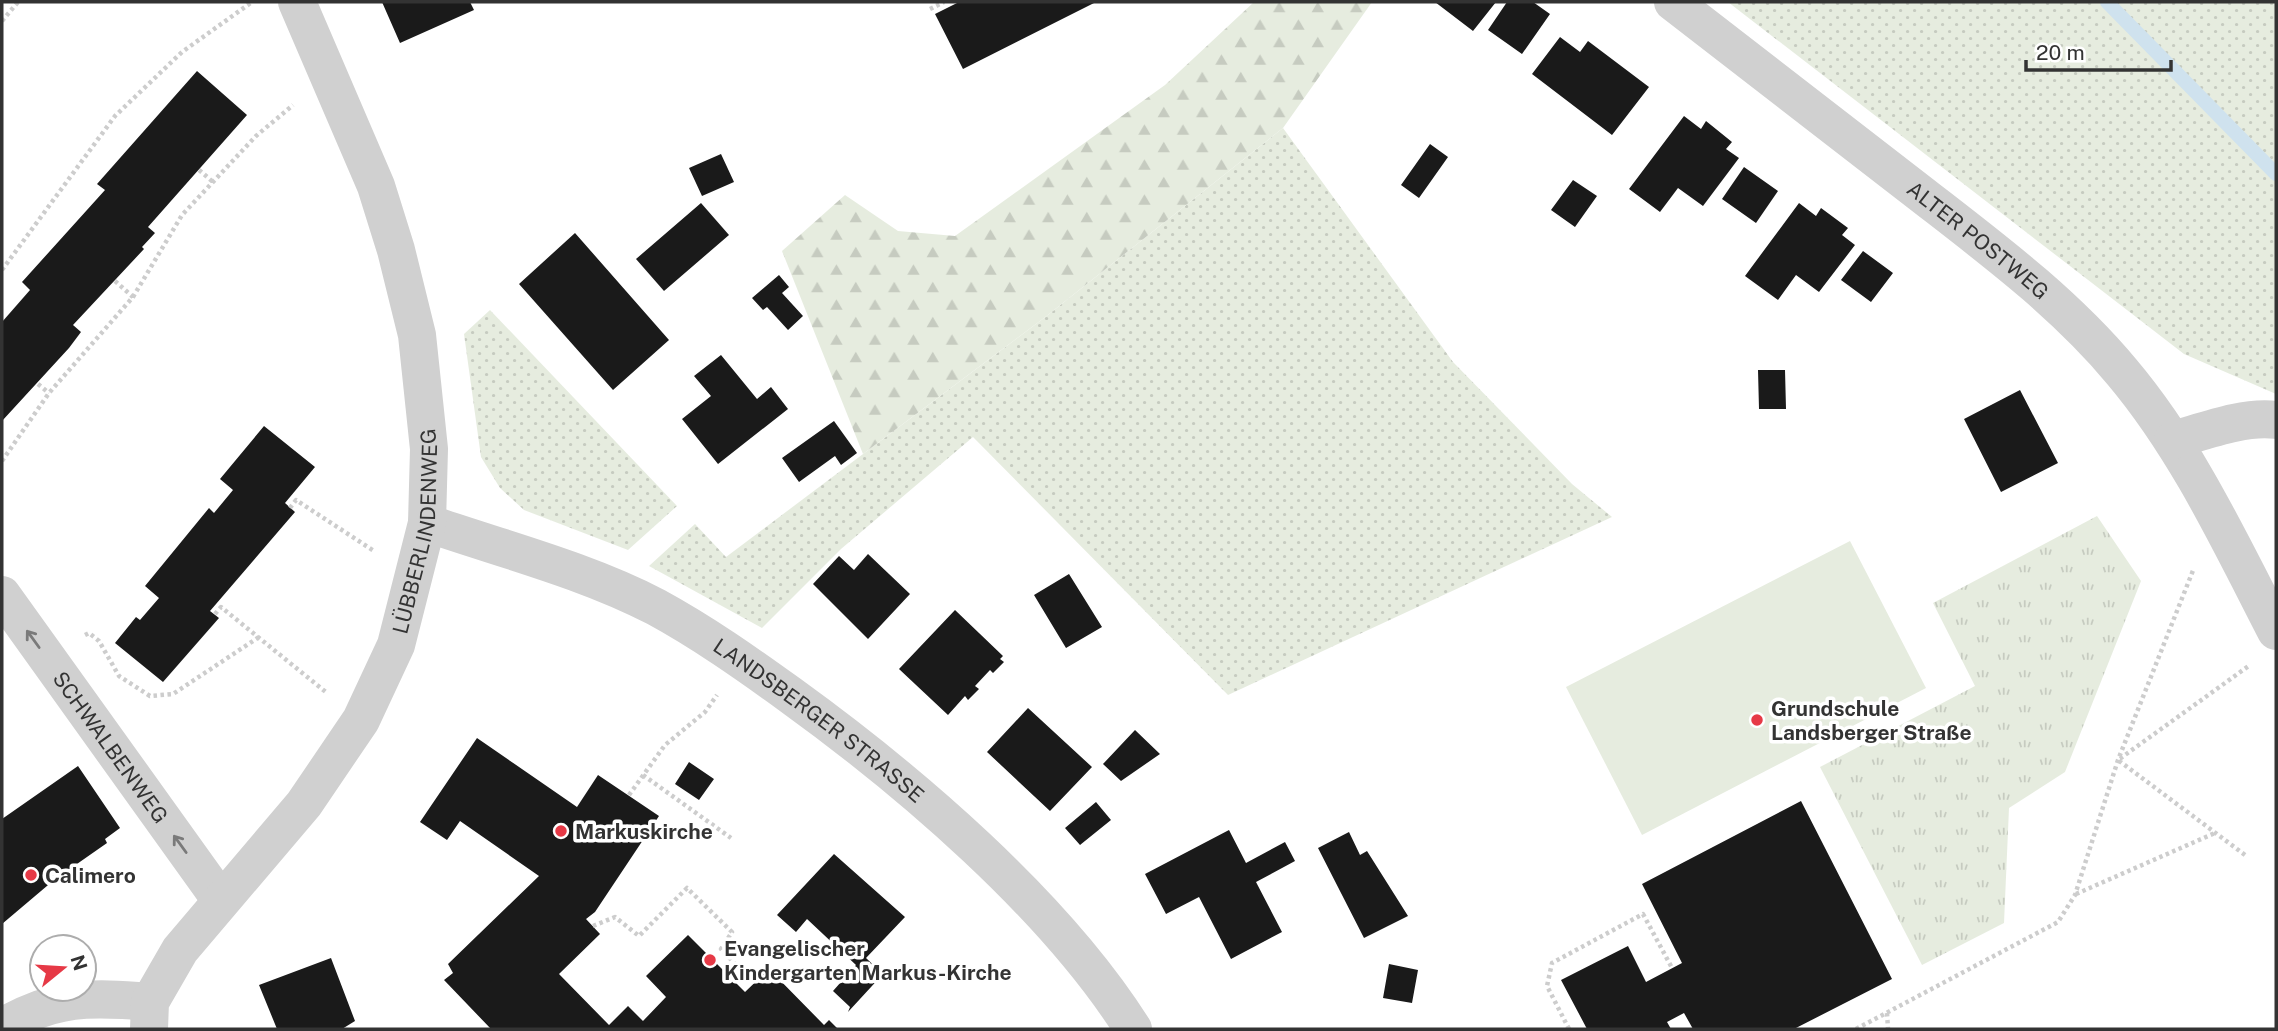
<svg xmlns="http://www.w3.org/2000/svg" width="2278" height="1031" font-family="'Public Sans',sans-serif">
	<defs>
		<pattern id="grass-dots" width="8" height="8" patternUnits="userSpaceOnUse" patternTransform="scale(1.75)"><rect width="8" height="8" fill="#e6ecdf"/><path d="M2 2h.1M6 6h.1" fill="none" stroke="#c6cbc0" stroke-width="1.8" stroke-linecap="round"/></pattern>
		<pattern id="forest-firs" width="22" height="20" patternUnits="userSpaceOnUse" patternTransform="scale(1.75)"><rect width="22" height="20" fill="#e6ecdf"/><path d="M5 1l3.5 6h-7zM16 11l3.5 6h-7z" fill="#c6cbc0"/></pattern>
		<pattern id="park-tufts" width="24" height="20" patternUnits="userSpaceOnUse" patternTransform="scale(1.75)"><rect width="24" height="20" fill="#e6ecdf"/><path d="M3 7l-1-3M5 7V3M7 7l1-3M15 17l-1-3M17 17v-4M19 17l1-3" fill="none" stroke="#c6cbc0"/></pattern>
	</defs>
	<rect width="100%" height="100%" fill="#fff"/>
	<path fill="url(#grass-dots)" d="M1728 2H2276V394L2184 354Z
		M1283 128 1453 362 1572 484 1612 517 1228 695 973 437 841 549 762 628 649 566 695 524 726 557 1044 318Z
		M490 310 677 506 628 550 524 510 500 488 481 457 464 334Z"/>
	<path fill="url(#forest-firs)" d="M1254 2H1372L1283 128 1044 318 863 454 782 251 845 195 898 231 955 236 1165 85Z"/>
	<path fill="url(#park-tufts)" d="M2097 516 2141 581 2065 772 2009 808 2004 923 1922 965 1820 767 1975 686 1933 603Z"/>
	<path fill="#e6ecdf" d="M1850 541 1926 688 1642 835 1566 687Z"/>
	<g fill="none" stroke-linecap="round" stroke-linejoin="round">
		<path stroke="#cfe2ee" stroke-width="14" d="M2107 2 2276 174"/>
	</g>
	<path fill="#1a1a1a" d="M382 2H470L474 10 400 43Z
		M959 2H1096L963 69 935 14Z
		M1435 2H1496L1473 31Z
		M1507 2H1533L1550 14 1522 54 1488 30Z
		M1560 37 1580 52 1588 41 1649 87 1612 135 1532 74Z
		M197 71 247 115 148 227 155 233 142 247 144 249 73 325 81 332 69 348 2 421V322L30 290 22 282 105 190 97 184Z
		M1684 116 1701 129 1706 121 1732 142 1726 149 1739 158 1703 206 1678 188 1660 212 1629 189Z
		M1430 144 1448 157 1419 198 1401 185Z
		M721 154 734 182 702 196 689 168Z
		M1744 167 1778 191 1756 223 1722 199Z
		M1573 180 1597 196 1575 227 1551 210Z
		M701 203 729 235 664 291 636 259Z
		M1799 203 1816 216 1821 208 1848 228 1842 235 1855 245 1819 292 1796 275 1778 300 1745 276Z
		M575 233 669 340 613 390 519 284Z
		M1863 251 1893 273 1871 302 1841 280Z
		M779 275 789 287 782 293 803 316 788 330 767 307 763 310 752 298Z
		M721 355 757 399 771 387 788 409 718 464 682 419 711 396 694 376Z
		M1758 370H1785L1786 409H1759Z
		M2020 390 2058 463 2001 492 1964 419Z
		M834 421 857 453 841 465 835 456 799 482 782 458Z
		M264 426 315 467 285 503 295 512 210 611 219 618 163 682 115 643 136 617 140 620 159 598 145 586 209 508 214 513 233 490 220 479Z
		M868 554 910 594 868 639 813 584 839 556 854 570Z
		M1069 574 1102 627 1066 648 1034 595Z
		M955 610 1003 656 1000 659 1004 662 993 673 990 670 975 686 979 689 968 700 965 696 948 715 899 669Z
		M1028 708 1092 767 1050 811 987 752Z
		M1135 730 1160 754 1121 781 1103 764Z
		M477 738 577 807 598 775 659 816 595 912 586 919 600 934 559 974 609 1025 628 1006 643 1021 666 997 646 976 688 935 745 992 769 969 824 1025 829 1020 838 1029H491L444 980 453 973 448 964 539 876 460 821 447 840 420 822Z
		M689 762 714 779 699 800 675 784Z
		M78 766 120 828 105 839 107 843 54 880 2 924V819Z
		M1801 801 1892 979 1794 1029H1693L1684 1013 1667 1022 1671 1029H1587L1561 980 1628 946 1646 982 1682 963 1642 884Z
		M1096 802 1111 820 1080 845 1065 828Z
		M1229 830 1246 863 1285 842 1295 861 1256 882 1282 932 1231 959 1199 897 1166 914 1145 874Z
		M1349 832 1360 855 1367 851 1408 916 1364 938 1318 848Z
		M834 854 905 917 866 958 883 974 848 1012 850 1007 833 991 856 965 807 919 796 932 777 915Z
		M331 958 355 1021 342 1029H277L259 985Z
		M1389 964 1418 970 1412 1003 1383 998Z"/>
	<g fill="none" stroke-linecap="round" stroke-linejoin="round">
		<path stroke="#cdcdcd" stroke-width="4.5" stroke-dasharray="3.5 3.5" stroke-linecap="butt" d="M930 9 944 2
			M2 21 18 2
			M199 170 213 182
			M2 270 115 116 182 52 252 2
			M115 281 133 297
			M38 384 49 393
			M2 461 49 393 133 297 182 215 256 136 293 105
			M290 508 296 500 374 551
			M215 614 221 607 327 693
			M85 635 89 633 99 641 119 676 150 696 173 694 259 637
			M643 775 731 838
			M629 795 665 745 705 712 717 695
			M2245 855 2118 760 2250 665
			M2076 894 2215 833
			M593 926 615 917 639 936 687 888 732 932 721 949 737 966
			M1887 1013 1888 1029
			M1569 1029 1547 986 1552 963 1643 914 1672 968
			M1856 1029 2058 922 2075 895 2118 760 2194 568"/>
		<g stroke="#d0d0d0" stroke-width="38">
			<path id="s1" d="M1673 2C1754 64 1835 127 1916 190 1988 246 2063 301 2122 372 2187 449 2230 542 2276 631"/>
			<path d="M2173 440C2205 431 2243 416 2276 420"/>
			<path id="s2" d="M427 523C502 549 585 570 656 607 702 632 746 663 789 694 908 780 1054 904 1133 1029"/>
			<path id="s3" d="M2 595 220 899"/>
			<path d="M2 1027C55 996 90 997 150 1002"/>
			<path id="s4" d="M149 1029 150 1002 180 950 304 804 361 720 396 645 427 523 429 449 417 335 396 250 376 186 297 2"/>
		</g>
	</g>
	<defs><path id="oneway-shaft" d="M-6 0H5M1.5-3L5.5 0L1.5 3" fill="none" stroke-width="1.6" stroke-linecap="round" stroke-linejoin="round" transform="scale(1.75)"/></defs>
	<g stroke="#7a7a7a">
		<use href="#oneway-shaft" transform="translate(33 639) rotate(-126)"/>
		<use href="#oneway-shaft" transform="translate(180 844) rotate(-126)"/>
	</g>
	<g fill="#e63946" stroke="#fff" stroke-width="2.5">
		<circle cx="1757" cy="720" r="7"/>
		<circle cx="561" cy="831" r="7"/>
		<circle cx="31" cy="875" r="7"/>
		<circle cx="710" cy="960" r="7"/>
	</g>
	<g text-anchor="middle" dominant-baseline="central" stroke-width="7" stroke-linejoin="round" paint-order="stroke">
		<g font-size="21" fill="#333" stroke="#fff">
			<text stroke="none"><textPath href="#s1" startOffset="387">ALTER POSTWEG</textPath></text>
			<text stroke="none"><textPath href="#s4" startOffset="579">LÜBBERLINDENWEG</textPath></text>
			<text stroke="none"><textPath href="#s2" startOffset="443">LANDSBERGER STRASSE</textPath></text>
			<text stroke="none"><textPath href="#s3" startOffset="187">SCHWALBENWEG</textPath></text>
		</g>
		<g font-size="21" font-weight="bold" fill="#333" stroke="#fff" text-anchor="start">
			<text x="1771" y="708">Grundschule<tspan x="1771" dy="24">Landsberger Straße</tspan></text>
			<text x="575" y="831">Markuskirche</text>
			<text x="45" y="875">Calimero</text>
			<text x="724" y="948">Evangelischer<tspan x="724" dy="24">Kindergarten Markus-Kirche</tspan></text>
		</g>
	</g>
	<rect width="2278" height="1031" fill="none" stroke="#333333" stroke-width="7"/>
	<g transform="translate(63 968) rotate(72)"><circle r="33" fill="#ffffff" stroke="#adadad" stroke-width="2"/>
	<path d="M0-5L12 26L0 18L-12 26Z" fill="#e63946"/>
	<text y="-10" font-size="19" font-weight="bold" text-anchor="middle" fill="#333333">N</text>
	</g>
	<path d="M2026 60v10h145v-10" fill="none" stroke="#333333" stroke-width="3.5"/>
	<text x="2036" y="60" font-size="21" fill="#333333" stroke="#ffffff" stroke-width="5" paint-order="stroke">20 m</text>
</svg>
